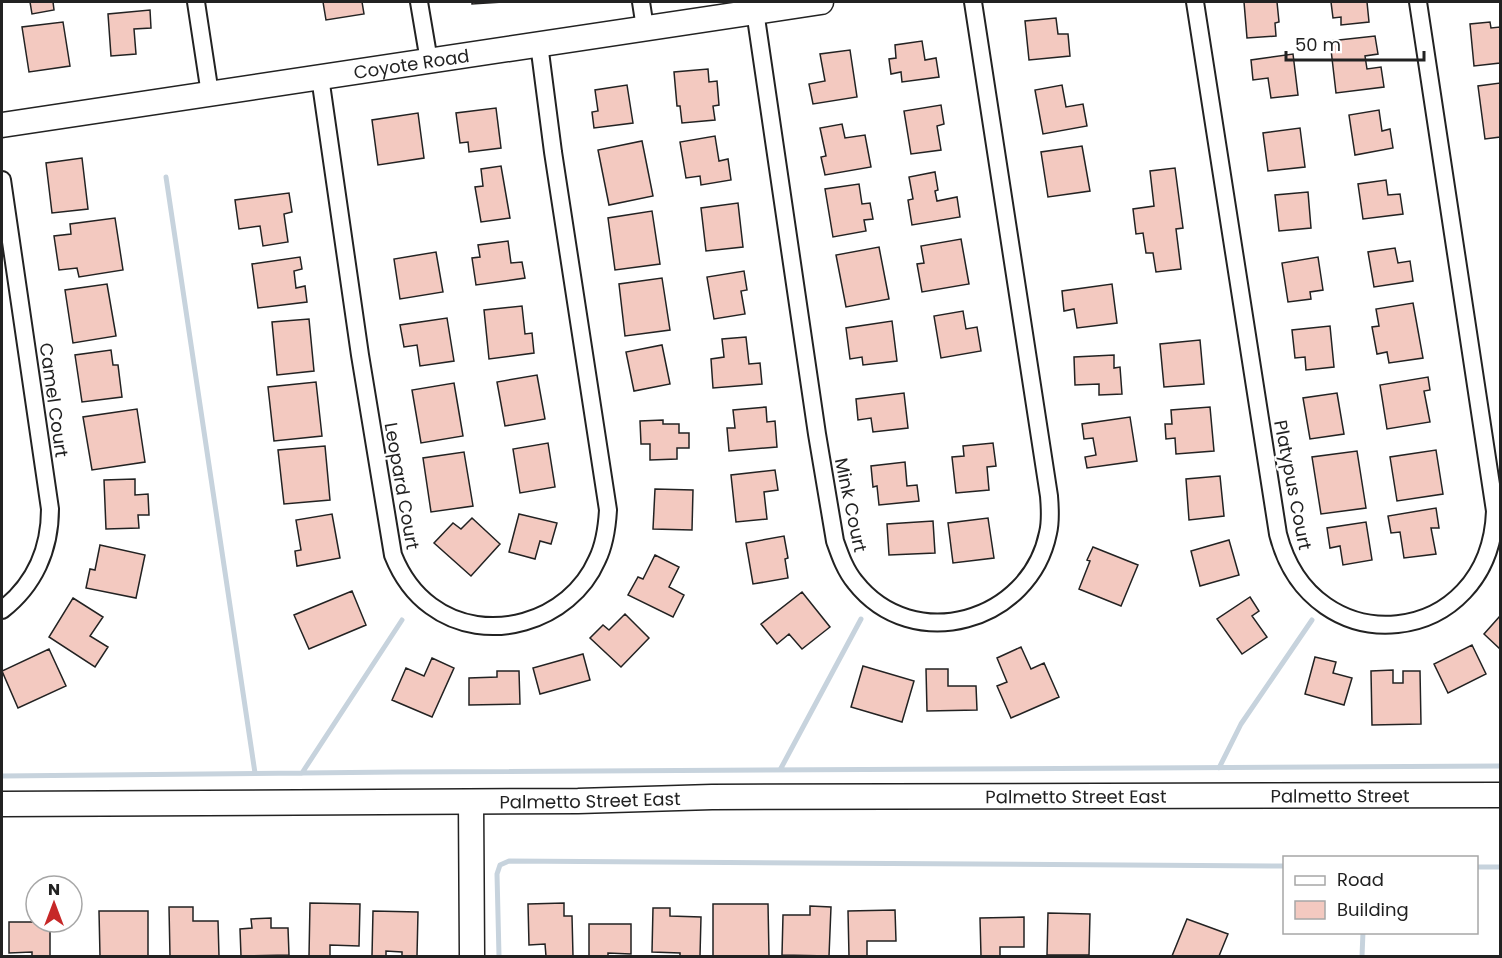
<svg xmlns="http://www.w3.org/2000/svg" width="1502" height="958" font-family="Poppins,sans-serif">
	<rect width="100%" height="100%" fill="#fff"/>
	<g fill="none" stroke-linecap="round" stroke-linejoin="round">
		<path stroke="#c7d3dd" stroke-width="5" d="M166 177 255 773
			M1219 768 1241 724 1312 620
			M780 770 861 619
			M302 773 402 620
			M2 776 399 772 1500 766
			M1476 867H1500
			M499 956 497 874 500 865 509 861 1284 866
			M1362 956 1363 932"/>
	</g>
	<path fill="#f3c9c0" stroke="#222" stroke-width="1.5" d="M30 2H53L54 10 32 14Z
		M323 2H362L364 14 326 20Z
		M472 2H503L472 4Z
		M1244 2H1277L1279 22 1275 23 1276 36 1247 38Z
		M1331 2H1367L1369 22 1341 25V17L1333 18Z
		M150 10 151 28 134 29 136 54 111 56 108 14Z
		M1056 18 1058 34H1068L1070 56 1029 60 1025 21Z
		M63 22 70 66 29 72 22 27Z
		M1490 22 1491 28 1500 27V63L1474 66 1470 24Z
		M1375 36 1378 54 1365 56 1367 69 1381 67 1384 87 1336 93 1330 41Z
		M922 41 925 60 936 58 939 77 902 82 901 72 891 74 889 59 896 58 895 45Z
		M850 50 857 97 813 104 809 84 825 81 820 54Z
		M1293 54 1298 95 1271 98 1268 78 1253 80 1251 60Z
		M708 69 709 82 717 81 719 105 713 106 715 120 682 123 680 106H677L674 72Z
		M1500 83V137L1485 139 1478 86Z
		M627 85 633 123 594 128 592 112 598 111 595 90Z
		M1062 85 1066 107 1083 104 1087 126 1043 134 1035 90Z
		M941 105 944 124 937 126 941 150 911 154 904 111Z
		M496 108 501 148 469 152 468 142 460 143 456 113Z
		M1379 110 1382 131 1390 129 1393 148 1355 155 1349 115Z
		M418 113 424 158 378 165 372 120Z
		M842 124 845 138 865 135 871 167 825 175 821 157 826 156 820 128Z
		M1300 128 1305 167 1268 171 1263 133Z
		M715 136 719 161 728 159 731 180 701 185 700 176 686 178 680 142Z
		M642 141 653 196 609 205 598 150Z
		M1082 146 1090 191 1048 197 1041 152Z
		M82 158 88 209 52 213 46 163Z
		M501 166 510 218 481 222 475 187 483 186 481 169Z
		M1175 168 1183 228 1176 229 1181 269 1156 272 1153 253H1146L1143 233 1136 234 1133 209 1154 206 1150 171Z
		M935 172 938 190 935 191 937 201 957 197 960 217 912 225 908 200 913 199 909 177Z
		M1386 180 1388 195 1400 194 1403 214 1363 219 1358 184Z
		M859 184 862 204 870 203 873 219 864 220 866 231 833 237 825 189Z
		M1308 192 1311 228 1279 231 1275 195Z
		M289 193 292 212 284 214 288 242 263 246 260 226 239 229 235 200Z
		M738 203 743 247 706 251 701 208Z
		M652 211 660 264 615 270 608 218Z
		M115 218 123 270 79 277 77 268 59 270 54 236 71 234 70 224Z
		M961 239 969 284 922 292 917 264 924 263 921 246Z
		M508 241 511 263 522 262 525 278 476 285 472 258 480 257 478 245Z
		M879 247 889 299 846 307 836 255Z
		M1395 248 1398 263 1410 261 1413 281 1374 287 1368 252Z
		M436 252 443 292 400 299 394 259Z
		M300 257 302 269 294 271 296 288 305 286 307 302 258 308 252 264Z
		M1318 257 1323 290 1310 292 1311 299 1288 302 1282 263Z
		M744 271 747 290 741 291 745 314 714 319 707 277Z
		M662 278 670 330 625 336 619 284Z
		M107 284 116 336 73 343 65 290Z
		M1112 284 1117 323 1077 328 1074 309 1064 311 1062 291Z
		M1413 303 1423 358 1389 363 1387 352 1377 354 1372 327 1379 326 1376 309Z
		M522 306 525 334 532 333 534 353 489 359 484 310Z
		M963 311 966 329 977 327 981 351 941 358 934 316Z
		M447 318 454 361 420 366 417 345 404 347 400 325Z
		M309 319 314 371 277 375 272 322Z
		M892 321 897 361 863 365 862 357 850 359 846 328Z
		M1330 326 1334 367 1306 370 1305 357 1295 358 1292 330Z
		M746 337 749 364 760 363 762 384 713 388 711 359 724 357 722 339Z
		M1200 340 1204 384 1164 387 1160 344Z
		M662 345 670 384 634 391 626 352Z
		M111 350 113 365H118L122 397 82 402 75 355Z
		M1114 355V368L1120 367 1122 394 1099 395V384L1075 385 1074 357Z
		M537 375 545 419 505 426 497 382Z
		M1428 377 1430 390 1424 391 1430 422 1387 429 1380 385Z
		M316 382 322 436 274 441 268 387Z
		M454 383 463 436 421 443 412 390Z
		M904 393 908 428 873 432 871 418 858 420 856 399Z
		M1337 393 1344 434 1310 439 1303 398Z
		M766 407 767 422 775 421 777 447 729 451 727 428H735L733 410Z
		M1210 407 1214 451 1176 454 1175 438 1166 439 1165 424H1172L1171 410Z
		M137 409 145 462 92 470 83 417Z
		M1130 417 1137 461 1087 468 1085 457 1096 455 1093 438 1084 439 1082 424Z
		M663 420V424H679V433H689V448H677V459L650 460V444H641L640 421Z
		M548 443 555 487 520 493 513 449Z
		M993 443 996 466 987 467 989 490 956 493 952 457 964 456 963 446Z
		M325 446 330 500 284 504 278 450Z
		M1436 450 1443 494 1397 501 1390 457Z
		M1357 451 1366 508 1321 514 1312 457Z
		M464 452 473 506 431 512 423 458Z
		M905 462 907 486 917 485 919 501 879 505 877 486 873 487 871 466Z
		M775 470 778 490 764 492 767 519 736 522 731 475Z
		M1220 476 1224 516 1189 520 1186 479Z
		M135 479V495L148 494 149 515H138L139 528 106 529 104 480Z
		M655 489 693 490 692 530 653 529Z
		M1436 508 1439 528H1431L1436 554 1404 558 1400 532 1391 533 1388 516Z
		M332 514 340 558 297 566 295 551 301 550 296 520Z
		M519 514 557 523 551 544 540 541 535 559 509 552Z
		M472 518 500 544 471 576 434 543 453 523 461 529Z
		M988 518 994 558 953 563 948 523Z
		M933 521 935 553 889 555 887 524Z
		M1366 522 1372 560 1343 565 1340 546 1330 548 1327 528Z
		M784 536 788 558 785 559 788 578 753 584 746 543Z
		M1229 540 1239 575 1200 586 1191 551Z
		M100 545 145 555 136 598 86 588 90 569 95 570Z
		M1093 547 1138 565 1121 606 1079 589 1090 561 1087 560Z
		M655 555 679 567 669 587 684 595 673 617 628 595 638 577 643 579Z
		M352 591 366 625 309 649 294 615Z
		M802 592 830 627 802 649 789 634 777 644 761 624Z
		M1250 597 1259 611 1252 616 1267 637 1242 654 1217 619Z
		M73 598 103 617 90 636 108 647 95 667 49 637Z
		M625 614 649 638 621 667 590 638 603 625 609 630Z
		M1500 616V649L1484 634Z
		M1472 645 1486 674 1448 693 1434 664Z
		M1021 647 1031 669 1044 663 1059 697 1011 718 997 686 1007 682 997 658Z
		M49 649 66 686 18 708 2 671Z
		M583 654 590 680 540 694 533 668Z
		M1315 657 1336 662 1333 673 1352 678 1344 705 1305 694Z
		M432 658 454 668 432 717 392 700 406 668 424 676Z
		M863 666 914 681 902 722 851 707Z
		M926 669H948V686H976L977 710 927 711Z
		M1393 670V683H1403V671H1420L1421 724 1372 725 1371 671Z
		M497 671H519L520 704 469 705V678L497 677Z
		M310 903 360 904 359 946 330 945V956H309Z
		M564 903V916H572L573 956H546L545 944 529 945 528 904Z
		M713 904H768L769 956H713Z
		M810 906 831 907 829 956 782 955 783 915H810Z
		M169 907H193V921H218L219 956H170Z
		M653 908H670V916L701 917 700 956H680V953L652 952Z
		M895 910 896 941H867V956H849L848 911Z
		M99 911H148V956H100Z
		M373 911 418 912 417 956H402V952L386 951V956H372Z
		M1048 913 1090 914 1089 955H1047Z
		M1024 917V947H1000V956H981L980 918Z
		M271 918V928H288L289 955 241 956 240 929 252 928 251 919Z
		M1187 919 1228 934 1219 956H1172Z
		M9 922H50V956H32V952L9 953Z
		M589 924H631V954L608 953V956H589Z"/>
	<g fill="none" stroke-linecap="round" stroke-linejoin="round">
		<defs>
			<path id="street" d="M196 2 210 94
				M419 2 429 61
				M641 2 645 28
				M1195 2 1278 534C1312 667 1490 649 1495 511L1418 2
				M755 11 817 434 835 541C840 555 845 570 855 582 913 656 1030 622 1048 533 1051 521 1050 508 1049 496L973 2
				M320 77 360 355 393 555C401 575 413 593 431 606 486 647 570 622 597 560 605 544 607 527 608 510L553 152 539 44
				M2 180 50 509C50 550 34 585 2 610"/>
			<g id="secondary">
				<path id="s1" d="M2 125 821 2"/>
				<path d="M471 802 472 956"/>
				<path id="s2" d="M2 804 578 801 712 797 1500 795"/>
			</g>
		</defs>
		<use href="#street" stroke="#222" stroke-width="20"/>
		<use href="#secondary" stroke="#222" stroke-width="27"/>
		<use href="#street" stroke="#fff" stroke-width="16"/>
		<use href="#secondary" stroke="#fff" stroke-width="24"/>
	</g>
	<g text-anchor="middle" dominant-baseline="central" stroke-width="4.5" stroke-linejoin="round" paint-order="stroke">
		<g font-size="18" fill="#222" stroke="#fff">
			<text stroke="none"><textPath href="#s1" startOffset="414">Coyote Road</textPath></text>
			<text transform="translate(54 400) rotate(82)">Camel Court</text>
			<text transform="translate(1293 485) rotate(79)">Platypus Court</text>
			<text transform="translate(402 486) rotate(80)">Leopard Court</text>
			<text transform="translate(851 505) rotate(78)">Mink Court</text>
			<text stroke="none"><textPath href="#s2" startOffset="1338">Palmetto Street</textPath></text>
			<text stroke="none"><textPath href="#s2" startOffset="1074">Palmetto Street East</textPath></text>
			<text stroke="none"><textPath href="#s2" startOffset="588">Palmetto Street East</textPath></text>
		</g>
	</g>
	<rect width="1502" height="958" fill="none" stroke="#222222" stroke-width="6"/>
	<rect x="1283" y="856" width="195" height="78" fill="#ffffff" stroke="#a7a7a7" stroke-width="1.5"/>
	<rect x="1295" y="876" width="30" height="9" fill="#ffffff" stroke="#a7a7a7" stroke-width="1.5"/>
	<text x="1337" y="886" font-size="18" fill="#222222">Road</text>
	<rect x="1295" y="901" width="30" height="18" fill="#f3c9c0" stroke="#a7a7a7" stroke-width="1.5"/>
	<text x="1337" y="916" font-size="18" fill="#222222">Building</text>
	<g transform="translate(54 904)"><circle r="28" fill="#ffffff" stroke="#a7a7a7" stroke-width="1.5"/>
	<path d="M0-4.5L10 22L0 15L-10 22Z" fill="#c62828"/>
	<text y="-9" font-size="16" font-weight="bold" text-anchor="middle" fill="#222222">N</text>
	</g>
	<path d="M1286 51v9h138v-9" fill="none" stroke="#222222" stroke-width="3"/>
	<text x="1295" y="51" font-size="18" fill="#222222" stroke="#ffffff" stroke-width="4.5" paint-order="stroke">50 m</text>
</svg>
